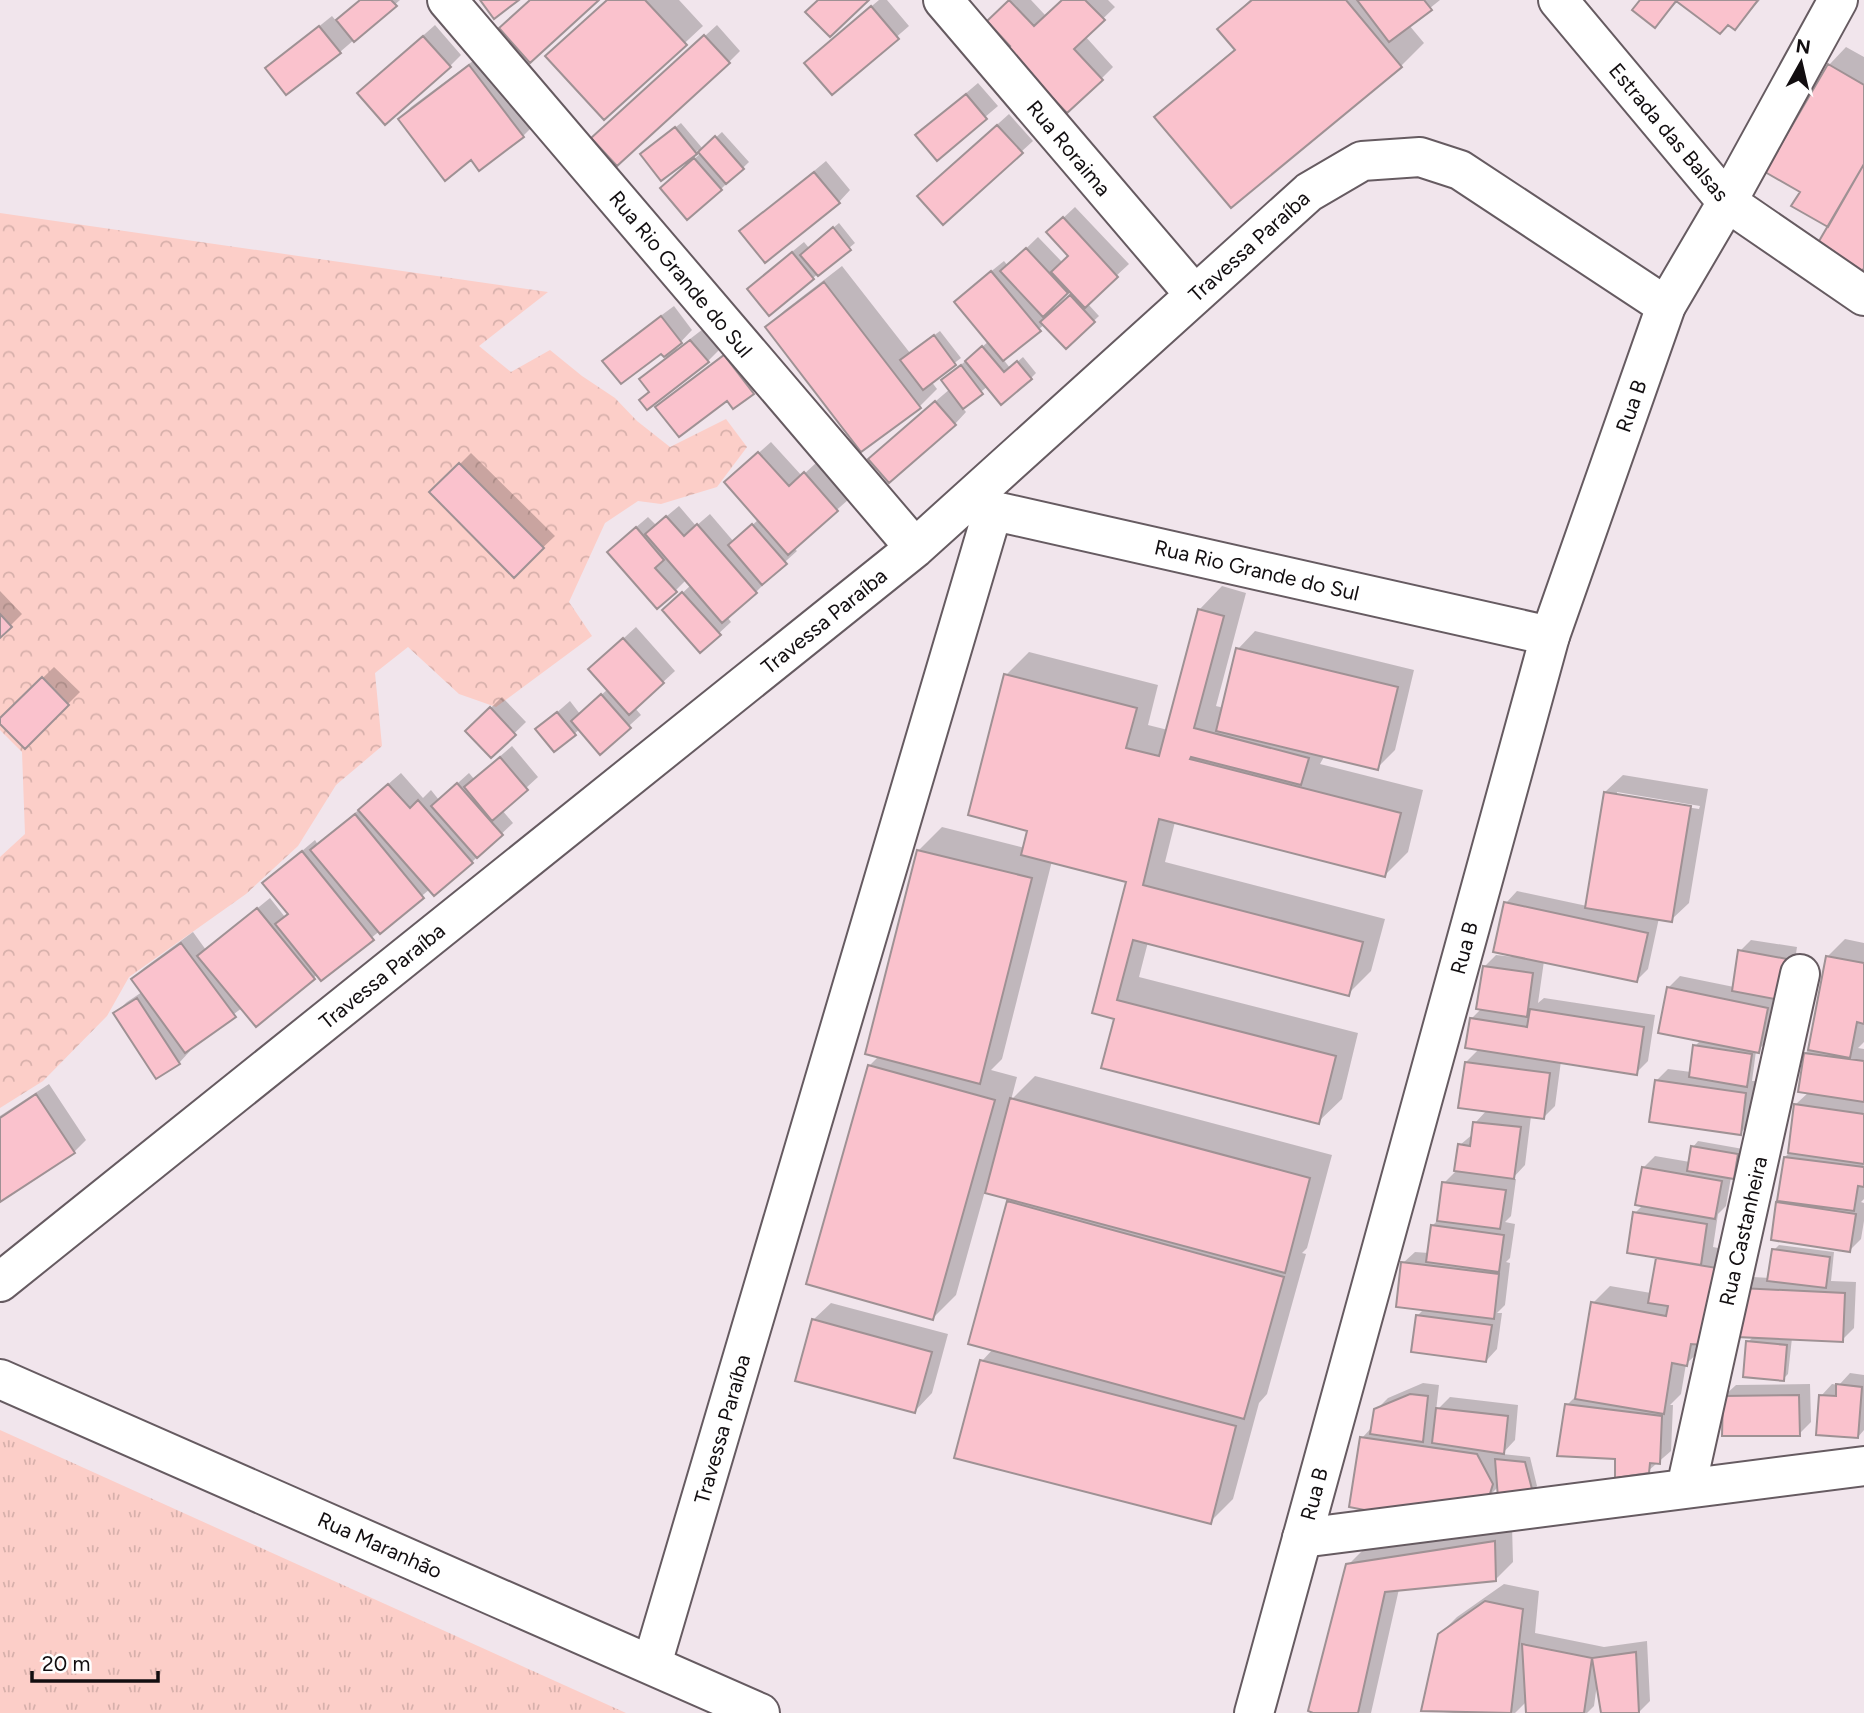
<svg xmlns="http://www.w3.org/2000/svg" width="1864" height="1713" font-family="Figtree,sans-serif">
	<defs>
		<pattern id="grass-tufts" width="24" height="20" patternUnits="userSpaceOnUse" patternTransform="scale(1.75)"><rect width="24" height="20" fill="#fccec8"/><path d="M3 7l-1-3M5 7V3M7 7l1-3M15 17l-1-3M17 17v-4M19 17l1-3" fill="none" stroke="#d7b0ab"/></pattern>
		<pattern id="forest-crowns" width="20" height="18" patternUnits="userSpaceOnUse" patternTransform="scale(1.75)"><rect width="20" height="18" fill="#fccec8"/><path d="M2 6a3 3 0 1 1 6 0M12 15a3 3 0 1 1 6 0" fill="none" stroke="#d7b0ab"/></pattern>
	</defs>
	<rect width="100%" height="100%" fill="#f1e5ec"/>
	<path fill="url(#grass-tufts)" d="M0 1430 626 1713H0Z"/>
	<path fill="url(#forest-crowns)" d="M0 213 548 292 479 346 511 372 550 350 582 376 615 398 637 421 670 447 726 419 747 447 717 487 661 504 638 501 605 523 569 602 592 636 496 707 459 694 408 647 375 673 382 746 336 785 298 846 246 894 129 977 107 1016 43 1081 0 1108V857L25 834 22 752 0 730Z"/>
	<path fill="#0003" fill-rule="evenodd" d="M361 0H400L340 52 267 68 332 16 337 22Z
		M607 0H679L703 26 604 118Z
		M879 0H887L909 26 832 93 818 51Z
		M1011 0H1031L1046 16 1064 0H1108L1115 7 1085 36 1113 67 1101 79 1012 46 990 21Z
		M1250 0H1440L1409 25 1424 43 1401 66 1231 206 1157 117 1179 95 1236 48 1220 29Z
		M1642 0H1760L1735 28 1679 0 1655 26Z
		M435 25 461 55 450 66 371 82Z
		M717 25 740 51 729 62 605 127Z
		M1846 47 1864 57V270L1859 275 1830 226 1802 191 1829 65Z
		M481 55 535 124 523 136 400 119 411 107Z
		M978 83 998 106 937 158 917 135Z
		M1009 114 1033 141 1021 152 931 184Z
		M681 123 703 149 722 132 749 162 721 189 667 183 701 153 698 150 696 152 648 149Z
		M826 161 850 190 839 202 742 231Z
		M1075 207 1129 264 1087 303 1099 316 1066 347 1045 324 1003 359 1010 368 1023 357 1036 373 1031 378 988 386 962 407 966 412 955 424 882 447 950 389 949 375 989 341 968 290 1004 261 1008 266 1038 237 1063 263 1070 256 1060 221ZM1070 289 1074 294 1049 316 1046 312Z
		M839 223 855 243 813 278H760L804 242 809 248Z
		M842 266 910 353 940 331 961 358 931 381 937 389 920 406 862 450 767 327 785 310Z
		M674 306 692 330 676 347 677 349 703 329 719 350 708 361 650 391 641 379 666 357 661 352 605 361 616 349Z
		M736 345 764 381 752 393 658 407 669 396Z
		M771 442 802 476 817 462 849 499 794 548 797 551 766 579 768 580 756 592 727 617 731 622 701 650 676 599 691 585 687 579 675 591 621 540 648 517 656 525 679 506 696 526 710 514 734 542 759 519 738 471Z
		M471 453 555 536 514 575 432 492Z
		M1222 586 1246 593 1216 706 1224 708 1238 649 1255 631 1414 670 1395 750 1377 768 1325 755 1320 764 1423 790 1408 852 1385 875 1175 822 1165 862 1385 919 1371 971 1348 994 1148 942 1139 977 1358 1033 1342 1099 1318 1122 1116 1017 1094 1011 1128 881 1052 861 1002 1059 991 1070 1017 1077 1011 1100 1035 1076 1332 1155 1307 1248 1302 1253 1306 1254 1267 1394 1259 1403 1233 1499 1210 1522 982 1361 993 1349 1009 1202 1013 1198 985 1191 956 1295 933 1318 869 1066 879 1056 919 850 942 827 1025 848 1029 830 1006 675 1029 652 1158 685 1148 725 1168 730 1199 610Z
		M0 591 22 614 0 636Z
		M636 627 675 671 635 708 641 715 600 752 580 729 555 750 538 729 570 701 580 714 608 689 602 658Z
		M54 667 80 692 25 747 0 720Z
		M502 697 526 722 491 756 467 731Z
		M512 746 538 777 502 810 513 823 472 862 430 889 322 979 318 974 256 1025 242 1008 188 1048 190 1051 179 1063 115 1013 127 1002 142 992 133 979 144 968 193 932 206 950 270 898 285 917 289 913 264 883 315 840 318 845 401 773 423 798 431 790 439 800 469 773 474 779Z
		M1623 775 1708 789 1689 903 1671 920 1659 918 1648 969 1637 980 1544 961 1538 1003 1544 998 1655 1015 1648 1061 1636 1073 1561 1061 1555 1106 1543 1118 1531 1116 1525 1165 1512 1179H1516L1511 1216 1505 1222 1515 1224 1510 1258 1506 1262 1510 1263 1505 1305 1497 1313H1502L1497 1349 1486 1361 1417 1316 1424 1309 1403 1263 1415 1252 1429 1253 1433 1225 1439 1219 1444 1183 1456 1171 1460 1145 1473 1134 1475 1123 1487 1110 1466 1062 1480 1048 1472 1018 1482 1008 1485 966 1496 955 1514 957 1506 903 1517 891 1587 906 1605 792ZM1617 792 1700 806 1699 809 1617 796Z
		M1845 939 1864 943V1042L1858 1048 1864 1049V1199L1861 1202 1864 1203V1221L1861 1239 1850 1250 1778 1203 1781 1199 1785 1157 1789 1153 1796 1104 1809 1092 1805 1053 1810 1049 1827 957Z
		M1751 940 1797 947 1791 986 1770 1040 1756 1051 1752 1081H1757L1752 1122 1740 1133 1656 1081 1668 1069 1691 1072 1695 1046 1701 1040 1668 988 1680 976 1734 987 1740 951Z
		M49 1084 86 1140 74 1152 0 1200V1116Z
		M1698 1141 1743 1149 1739 1172 1731 1177 1726 1206 1718 1214 1713 1247 1733 1251 1704 1347 1686 1364 1681 1394 1670 1405H1673L1671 1451 1648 1471 1567 1405 1577 1395 1593 1303 1610 1286 1651 1293 1659 1256 1635 1213 1643 1205V1168L1655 1156 1690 1162 1693 1147Z
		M1779 1245 1834 1252 1831 1281 1856 1282 1854 1328 1842 1340 1792 1338 1788 1374 1783 1379 1748 1342 1754 1336 1741 1289 1753 1277 1770 1278 1774 1250Z
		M831 1303 948 1334 932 1393 915 1411 813 1320Z
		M1850 1373 1864 1375V1430L1858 1437 1821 1396 1832 1384 1839 1385Z
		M1423 1383 1439 1385 1436 1411 1450 1397 1518 1405 1515 1440 1502 1454 1530 1457 1537 1486 1532 1492 1499 1486 1487 1498 1362 1438 1373 1426 1376 1410 1388 1398Z
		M1810 1384 1811 1422 1799 1434 1724 1396 1736 1385Z
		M1512 1525 1513 1562 1495 1580 1399 1589 1371 1713H1317L1348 1565 1366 1547Z
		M1504 1584 1539 1591 1535 1633 1604 1647 1647 1641 1650 1701 1638 1713H1603L1597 1684 1594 1706 1587 1713H1527V1701L1515 1713H1454L1423 1710 1439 1635 1457 1617Z"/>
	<path fill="#fac2cd" stroke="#9f9194" stroke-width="2" d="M360 0H391L397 6 354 42 336 20Z
		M480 0H519L494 19Z
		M530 0H599L530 63 499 28Z
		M607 0H645L687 45 604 120 545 56Z
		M818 0H869L830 37 805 12Z
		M1009 0 1034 26 1062 0H1085L1105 20 1074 49 1103 80 1067 113 1006 49 1010 46 987 21Z
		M1252 0H1346L1402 67 1231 208 1154 117 1235 50 1217 29Z
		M1357 0H1424L1432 10 1389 42Z
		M1640 0H1758L1735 30 1728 25 1720 34 1676 1 1655 28 1632 10Z
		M871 6 899 39 832 95 804 63Z
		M319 26 341 53 286 95 265 68Z
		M704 35 730 63 617 166 591 138Z
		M423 36 451 67 385 125 357 93Z
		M1828 64 1864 85V164L1828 227 1791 206 1800 192 1765 172Z
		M469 65 524 137 479 171 471 160 445 181 398 119Z
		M966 94 987 119 937 161 915 135Z
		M997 125 1023 153 943 225 917 196Z
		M675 127 697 154 661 181 640 154Z
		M715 136 744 169 726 184 698 152Z
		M694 158 722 190 687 220 660 188Z
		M1864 164V268L1859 277 1815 248Z
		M814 172 840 203 765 263 739 231Z
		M1063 217 1118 277 1085 308 1051 272 1068 256 1046 232Z
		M833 227 851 250 818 276 800 255Z
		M1026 248 1068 293 1043 317 1000 271Z
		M792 252 814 279 769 316 747 289Z
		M991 271 1041 331 1003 361 954 302Z
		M824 282 921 408 861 452 765 327Z
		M1070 295 1095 322 1066 349 1040 322Z
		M661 316 682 343 664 357 661 354 621 384 602 361Z
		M934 335 956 365 923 390 900 360Z
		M690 340 709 362 647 410 639 400 649 392 639 379Z
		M982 346 1004 372 1017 361 1032 379 1001 405 965 361Z
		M724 355 754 394 733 409 727 401 679 437 655 407Z
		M961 365 983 394 963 409 941 380Z
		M935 401 956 425 889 483 868 459Z
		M758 452 789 486 804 472 838 511 788 555 724 482Z
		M459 463 544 548 514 578 429 492Z
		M666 516 684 536 697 524 757 593 722 623 645 534Z
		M752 524 787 564 762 585 728 545Z
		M636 527 664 560 655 568 677 592 657 609 607 552Z
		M682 592 721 635 700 653 662 610Z
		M1198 609 1224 616 1194 728 1309 758 1301 785 1191 757 1190 759 1401 813 1385 877 1159 819 1143 885 1363 942 1349 996 1133 940 1117 1000 1336 1056 1319 1124 1101 1068 1114 1019 1092 1013 1126 882 1021 855 1027 831 968 815 1004 674 1137 708 1126 748 1159 756Z
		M0 614 12 627 0 638Z
		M623 638 664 683 629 715 588 669Z
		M1236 648 1398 687 1378 770 1216 731Z
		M42 677 69 705 25 749 0 724V718Z
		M601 694 631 728 600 755 571 721Z
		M490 707 516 735 491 758 465 731Z
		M557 712 576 735 554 752 535 729Z
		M500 757 528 790 492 821 464 787Z
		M457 783 503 835 477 858 431 806Z
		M388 784 410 808 418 800 473 863 434 896 358 810Z
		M1604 792 1691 806 1672 922 1585 908Z
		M355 814 424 898 380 934 310 850Z
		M917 850 1032 878 980 1084 865 1054Z
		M302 851 374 940 321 981 275 924 288 914 262 883Z
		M1504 902 1648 933 1637 982 1493 952Z
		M257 908 315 979 256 1027 197 956Z
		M181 943 236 1017 185 1053 131 979Z
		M1738 950 1787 959 1780 1000 1732 991Z
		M1826 956 1864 963V1024L1857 1022 1850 1058 1808 1050Z
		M1483 966 1533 973 1527 1017 1476 1009Z
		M1667 987 1768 1008 1759 1053 1658 1033Z
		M137 998 180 1064 156 1079 113 1013Z
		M1530 1009 1644 1027 1637 1075 1465 1048 1470 1018 1527 1027Z
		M1693 1045 1752 1054 1747 1087 1689 1077Z
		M1804 1053 1864 1061V1102L1798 1092Z
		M1465 1062 1550 1073 1544 1119 1458 1108Z
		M868 1065 995 1100 933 1320 806 1284Z
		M1655 1080 1746 1093 1741 1135 1649 1122Z
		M36 1094 75 1153 0 1202V1118Z
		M1010 1098 1310 1178 1285 1273 985 1193Z
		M1794 1104 1864 1114V1164L1788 1153Z
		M1473 1122 1521 1127 1514 1179 1454 1171 1458 1144 1470 1146Z
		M1691 1146 1738 1154 1734 1179 1687 1171Z
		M1784 1157 1864 1167V1187L1858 1186 1854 1211 1777 1201Z
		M1642 1167 1722 1181 1715 1219 1635 1205Z
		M1442 1182 1506 1190 1500 1229 1437 1221Z
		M1007 1201 1284 1277 1244 1419 968 1344Z
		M1776 1202 1856 1214 1850 1252 1771 1240Z
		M1633 1212 1707 1224 1701 1265 1627 1253Z
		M1431 1225 1504 1235 1499 1272 1426 1262Z
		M1772 1249 1830 1257 1826 1288 1767 1281Z
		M1656 1258 1717 1268 1704 1345 1691 1344 1687 1366 1672 1363 1664 1414 1575 1399 1591 1302 1666 1316 1668 1306 1648 1303Z
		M1401 1262 1499 1274 1494 1319 1396 1307Z
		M1740 1288 1845 1293 1843 1342 1737 1337Z
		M1416 1315 1492 1325 1486 1362 1411 1352Z
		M812 1319 932 1352 915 1413 795 1381Z
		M1746 1341 1787 1345 1784 1381 1743 1377Z
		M980 1360 1236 1426 1211 1524 954 1458Z
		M1836 1384 1862 1387 1858 1438 1816 1435 1819 1395 1836 1396Z
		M1410 1394 1428 1396 1423 1442 1370 1434 1374 1409Z
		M1799 1395 1800 1436H1722L1723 1396Z
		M1565 1404 1662 1416 1660 1464 1650 1463 1649 1473 1615 1478V1459L1557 1456Z
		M1436 1408 1508 1416 1504 1454 1432 1443Z
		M1360 1437 1477 1454 1493 1484 1488 1500 1385 1514 1349 1507Z
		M1495 1459 1525 1462 1533 1493 1498 1498Z
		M1495 1541 1496 1581 1385 1592 1358 1713H1313L1308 1711 1346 1564Z
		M1485 1601 1523 1609 1511 1713 1421 1711 1438 1634Z
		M1522 1644 1592 1658 1584 1713H1526Z
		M1636 1652 1639 1713H1601L1592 1658Z"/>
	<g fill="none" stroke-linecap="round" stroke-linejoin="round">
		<defs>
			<path id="minor" d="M447 0 915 548
				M943 0 1195 295
				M968 505 1550 636
				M0 1282 915 548 1309 192 1362 161 1420 157 1460 170 1666 306
				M1686 1488 1800 974
				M1302 1538 1864 1466
				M652 1664 993 510"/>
			<path id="tertiary" d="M1558 0 1727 202 1864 296
				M0 1379 760 1713
				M1254 1713 1550 636 1666 306 1727 202 1838 0"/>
		</defs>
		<use href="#minor" stroke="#665b61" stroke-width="42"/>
		<use href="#tertiary" stroke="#665b61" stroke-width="42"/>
		<use href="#minor" stroke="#fff" stroke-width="38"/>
		<use href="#tertiary" stroke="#fff" stroke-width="38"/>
	</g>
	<g text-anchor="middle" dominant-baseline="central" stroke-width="6" stroke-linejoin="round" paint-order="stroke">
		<g font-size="21" fill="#120e10" stroke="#fff">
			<text transform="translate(1669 132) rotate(50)">Estrada das Balsas</text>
			<text transform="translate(1069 148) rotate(50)">Rua Roraima</text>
			<text transform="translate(1249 246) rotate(-42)">Travessa Paraíba</text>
			<text transform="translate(681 274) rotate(50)">Rua Rio Grande do Sul</text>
			<text transform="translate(1631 406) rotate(-71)">Rua B</text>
			<text transform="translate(1257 570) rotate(13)">Rua Rio Grande do Sul</text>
			<text transform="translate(824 621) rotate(-39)">Travessa Paraíba</text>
			<text transform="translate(1464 948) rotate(-75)">Rua B</text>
			<text transform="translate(382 976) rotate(-39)">Travessa Paraíba</text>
			<text transform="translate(1743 1231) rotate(-77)">Rua Castanheira</text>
			<text transform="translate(722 1429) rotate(-74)">Travessa Paraíba</text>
			<text transform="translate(1314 1494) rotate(-75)">Rua B</text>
			<text transform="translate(380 1545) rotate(24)">Rua Maranhão</text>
		</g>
	</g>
	<g transform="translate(1801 63) rotate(8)" stroke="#ffffff" stroke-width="5" paint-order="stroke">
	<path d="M0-5L12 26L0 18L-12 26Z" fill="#120e10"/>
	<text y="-10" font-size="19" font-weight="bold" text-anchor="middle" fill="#120e10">N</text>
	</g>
	<path d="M32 1671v10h126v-10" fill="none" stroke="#120e10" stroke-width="3.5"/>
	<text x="42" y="1671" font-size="21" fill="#120e10" stroke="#ffffff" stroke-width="5" paint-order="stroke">20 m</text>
</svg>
